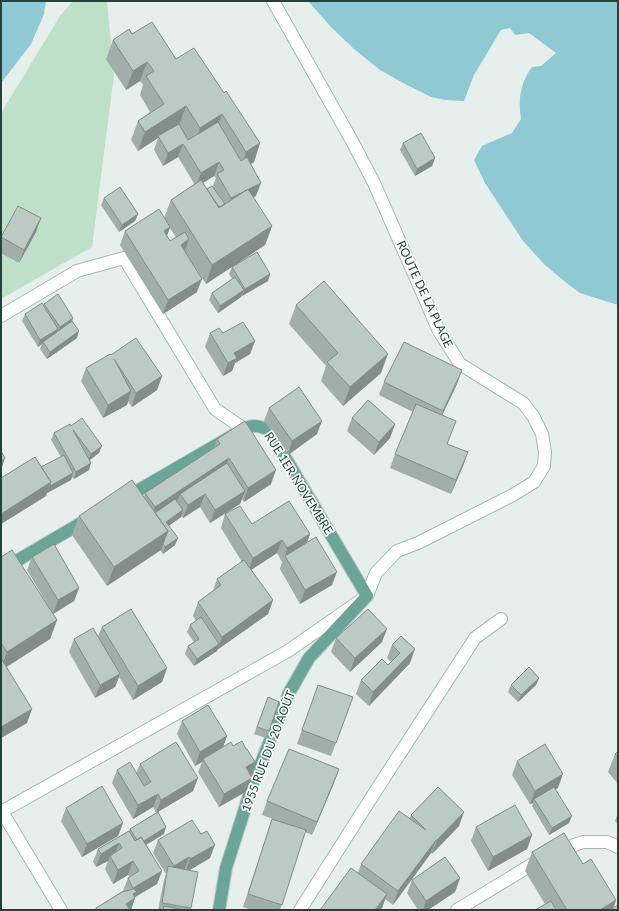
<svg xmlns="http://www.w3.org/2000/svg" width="619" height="911" font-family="Lato,sans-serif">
	<rect width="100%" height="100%" fill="#e6efeb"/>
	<path fill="#bfe0c8" d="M73 1H107L114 75 92 247 1 299V113L60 16Z"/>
	<path fill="#8ec9d4" d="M1 1H46L44 14 31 44 1 83Z
		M308 1H618V305L580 293 569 285 545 265 523 241 485 183 474 160 482 146 512 133 521 119C518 100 520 83 532 67L541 66 556 53 529 33 515 35 510 28 501 30 474 75 464 101 445 100 431 97 405 84 380 70 354 49 331 27Z"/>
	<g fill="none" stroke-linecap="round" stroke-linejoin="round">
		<defs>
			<path id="minor" d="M1 316 77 271 124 258 215 409 244 429
				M1 810 61 910
				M1 812 288 651 367 596 376 573 397 551 418 543 513 495 534 482 544 466 545 452 542 434 533 416 523 403 460 364 439 331 374 183 352 141 273 1
				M558 851 583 842H607L618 847
				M300 910 375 792 475 638 501 619
				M457 910 541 859"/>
			<path id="major" d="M125 498 244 429C254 424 259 426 269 430L367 596 309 658 289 693 253 783 226 868 219 910
				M1 570 88 519"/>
		</defs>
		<use href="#minor" stroke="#a8b8b2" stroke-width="14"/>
		<use href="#major" stroke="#c2cac8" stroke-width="14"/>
		<use href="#minor" stroke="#fff" stroke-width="12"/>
		<use href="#major" stroke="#6aa596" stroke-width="12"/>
	</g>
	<path fill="#a1aea9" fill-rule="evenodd" d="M132 34 176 59 224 93 260 143 254 162 250 164 256 196 253 197 272 226 265 245 206 284 188 257 197 292 163 314 120 245 125 231 164 218 171 200 195 185 178 157 163 166 154 150 158 138 138 151 131 140 138 121 150 112 140 95 143 85 140 81 126 90 106 59 113 40ZM214 176 216 178 213 186 207 189 203 183ZM170 228 176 237 170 241 167 236Z
		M403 143 435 158 432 166 415 176 400 150Z
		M104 198 138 214 135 221 119 232 101 205Z
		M36 232 19 263 1 253V237Z
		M232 267 270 274 268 281 242 296V295L241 297 218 313 209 300 212 293 232 279 229 274Z
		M44 304 73 318 72 321 77 338 47 359 40 349 42 344 38 347 22 321 25 314 44 305Z
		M296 305 381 373 343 406 321 381 326 366 289 324Z
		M210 333H223L255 341 250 354 235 363 232 371 223 376 205 347Z
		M111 355 162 376 157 390 132 407 128 401 127 405 103 418 81 381 86 368Z
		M384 382 457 384 442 415 451 435 447 444 468 452 463 466 451 494 390 468 395 454 413 412 379 395Z
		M269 408 317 434 288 455 264 421Z
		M352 418 395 424 390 438 374 455 347 431Z
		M71 426 99 453 90 460 89 470 74 479 72 477 71 480 47 493V492L46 496 1 524V478L41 467 61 457 51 440 54 433Z
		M217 439 271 484 244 502 242 499 240 504 210 523 200 507 183 518 181 516V517L169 526 175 545 163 554 160 550 107 586 72 535 79 516 144 497 145 493 214 447Z
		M225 514 252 524 310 534 307 542 332 585 300 604 280 569 282 562 277 553 251 570 273 600 268 614 217 650V651L194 666 185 654 188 646 194 642 187 632 190 625 196 621 193 616 198 602 213 591 217 579 242 562 221 528Z
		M1 557 49 607 27 570 32 557 79 588 74 601 53 614 57 620 50 639 7 667 27 723 1 738Z
		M102 627 167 668 162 682 133 700 119 677 115 687 95 698 69 652 74 639 98 636Z
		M336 638 382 642 350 672 331 652Z
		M392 645 410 663 369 706 356 694 361 680 388 665 391 662 387 658Z
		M539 678 536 685 518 702 508 692 511 685Z
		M318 685 353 697 331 756 297 744Z
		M268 697 279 702 266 738 254 734Z
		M182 721 227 736 223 747 233 746 246 749 255 762 250 775 252 778 247 791 219 807 198 772 202 762 195 766 177 734Z
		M618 751V784L608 772 615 754Z
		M517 761 558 788 556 789 569 823 549 835 532 806 533 803 530 804 512 775Z
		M140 764 193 791 158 812 164 834 146 845 162 871 157 884 135 897 131 910H95L96 908 123 891 128 878 130 877 128 875 113 884 105 869 108 861 96 867 93 862 98 849 129 831 130 829 156 813 153 807 133 819 112 783 117 770 136 773Z
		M334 783 312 835 305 832 280 910H252L243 907 272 819 278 821 262 815 267 801Z
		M66 808 123 823 118 836 82 857 61 821Z
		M618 813V824L615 821Z
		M411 815 459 826 432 854 431 853 393 905 385 899 382 908 380 910H320L358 873 361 864 409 819Z
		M476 827 532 835 527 849 488 871 471 841Z
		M158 840 210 858 189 870 191 908 190 910H158L164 880 166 874 153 853Z
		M532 852 583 864 616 900 613 908 618 910H535L545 904 525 871Z
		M460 878 455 892 428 910H418L407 893 412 880Z"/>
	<path fill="#838d89" d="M147 62 140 81 126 90 133 71Z
		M186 106 179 125 158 136V138L138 151 145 132Z
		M222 114 215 133 193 147 200 128Z
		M260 143 254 162 240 171 246 152Z
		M183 144 178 157 163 166 168 153Z
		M435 158 432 166 415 176 417 169Z
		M219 162 214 176 196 187 201 173Z
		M261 183 256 196 226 212 231 198Z
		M138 214 135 221 119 232 122 225Z
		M41 218 36 232 19 263 24 250Z
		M272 226 265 245 206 284 212 265Z
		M170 227 165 241 164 231Z
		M189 239 184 253 181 245Z
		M270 274 268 281 242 296 245 289Z
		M202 279 197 292 163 314 168 300Z
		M244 290 241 297 218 313 220 306Z
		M73 318 71 325 57 334 60 327Z
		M58 329 56 336 43 342 42 344 38 347 40 340Z
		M79 331 77 338 47 359 50 352Z
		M255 341 250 354 235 363 232 371 223 376 228 363 234 353Z
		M388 354 381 373 343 406 350 387Z
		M462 370 457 384 438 424 443 411Z
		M162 376 157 390 132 407 136 393Z
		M131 391 127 405 103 418 108 405Z
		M322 421 317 434 288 455 292 441Z
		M395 424 390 438 374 455 379 442Z
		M102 446 99 453 88 461 91 454Z
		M468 452 463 466 451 494 456 480Z
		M5 458 1 470V461Z
		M229 458 224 471 180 494 177 502 150 521 155 507Z
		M91 463 89 470 74 479 76 472Z
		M276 470 271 484 244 502 248 488Z
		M73 473 71 480 47 493 50 486Z
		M51 482 46 496 1 524V514Z
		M245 491 240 504 210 523 215 510Z
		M205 494 200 507 183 518 188 505Z
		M183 510 181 517 164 529 166 522Z
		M168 531 161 550 107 586 114 567Z
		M310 534 305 548 285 556 287 548Z
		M178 538 175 545 163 554 165 547Z
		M282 540 277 553 248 572 253 558Z
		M337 572 332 585 300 604 305 590Z
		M79 588 74 601 53 614 58 600Z
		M273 600 268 614 217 650 222 637Z
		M57 620 50 639 1 670V668L7 652Z
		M387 629 382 642 350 672 355 658Z
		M219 644 217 651 194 666 197 659Z
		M415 649 410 663 369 706 373 692Z
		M167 668 162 682 133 700 138 686Z
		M120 674 115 687 95 698 100 685Z
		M539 678 536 685 518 702 521 695Z
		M32 709 27 723 1 738V727Z
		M227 736 222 750 203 759 202 762 195 766 200 752Z
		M255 762 250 775 246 767Z
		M339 769 334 783 312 835 317 822Z
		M563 774 558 788 535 801 534 799 533 803 530 804 535 791Z
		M198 778 193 791 156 813 161 800Z
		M252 778 247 791 219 807 224 794Z
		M158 794 153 807 133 819 138 805Z
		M464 812 459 826 432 854 437 840Z
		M572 816 569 823 549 835 552 828Z
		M123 823 118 836 82 857 87 844Z
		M166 827 164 834 137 850 139 843Z
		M532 835 527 849 488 871 493 857Z
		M436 840 431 853 393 905 398 891Z
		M119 843 114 857 110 856 108 861 96 867 101 854Z
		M215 845 210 858 185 873 190 859Z
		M189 857 184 871 169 880 174 866Z
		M133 861 128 875 113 884 118 870Z
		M162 871 157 884 135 897V898L131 910H124L126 904 128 901 133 888Z
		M460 878 455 892 428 910H423L426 901Z
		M387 894 382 908 380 910H375Z
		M616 900 613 910H600Z"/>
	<path fill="#bbcac4" stroke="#838d89" d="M152 22 176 59 194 48 224 93 226 91 260 143 246 152 222 114 200 128 186 106 145 132 138 121 164 104 146 76 154 71 147 62 133 71 113 40 129 29 132 34Z
		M218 122 241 161 247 157 261 183 231 198 217 174 224 170 219 162 201 173 183 144 168 153 158 136 179 124 188 140Z
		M421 133 435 158 417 169 403 143Z
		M201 180 219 208 248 189 272 226 212 265 171 200Z
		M212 186 225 204 219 207 207 189Z
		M120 187 138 214 122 225 104 198Z
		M18 206 41 218 24 250 1 237Z
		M159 209 170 227 164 231 170 241 185 232 189 239 181 245 202 279 168 300 125 231Z
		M257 252 270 274 245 289 232 267Z
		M235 277 244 290 220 306 212 293Z
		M324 281 388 354 350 387 327 362 338 353 296 305Z
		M58 294 73 318 60 327 44 304Z
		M42 303 58 329 40 340 25 314Z
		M72 321 79 331 50 352 43 342Z
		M243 322 255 341 234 353 237 358 228 363 210 333 219 328 223 333Z
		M136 338 162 376 136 393 114 359 131 391 108 405 86 368 110 354 111 355Z
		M404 342 462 370 443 411 384 382Z
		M299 387 322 421 292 441 269 408Z
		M368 400 395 424 379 442 352 418Z
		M416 404 456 421 447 444 468 452 456 480 395 454Z
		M82 418 102 446 91 454 73 430 91 463 76 472 54 433 70 424 71 426Z
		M245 421 276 470 248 488 229 458 155 507 145 493 220 444 217 439Z
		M1 451 5 458 1 461Z
		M64 455 73 473 50 486 51 482 41 467Z
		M35 457 51 482 1 514V478Z
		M227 463 245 491 215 510 205 494 188 505 180 494Z
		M132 480 168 531 114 567 79 516Z
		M175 499 183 510 166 522 178 538 165 547 163 544 168 531 155 513Z
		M289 501 310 534 287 548 282 540 253 558 225 514 240 506 252 524Z
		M316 537 337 572 305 590 285 556Z
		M54 544 79 588 58 600 32 557Z
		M12 550 57 620 7 652 1 643V557Z
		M244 560 273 600 222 637 198 602 221 585 217 579Z
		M131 609 167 668 138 686 102 627Z
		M368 609 387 629 355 658 336 638Z
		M201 617 219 644 197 659 188 646 199 639 190 625Z
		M93 628 120 674 100 685 74 639Z
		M401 636 415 649 373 692 361 680 382 659 388 665 400 653 392 645Z
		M1 658 32 709 1 727Z
		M529 667 539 678 521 695 511 685Z
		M318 685 353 697 336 743 302 730Z
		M268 697 279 702 269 731 257 727Z
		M208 705 227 736 200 752 182 721Z
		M242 741 246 749H247L255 762 246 767 252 778 224 794 203 759 231 742 233 746Z
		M176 742 198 778 161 800 158 794 138 805 117 770 130 762 144 786 151 782 140 764Z
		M545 744 563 774 535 791 517 761Z
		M289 749 339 769 317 822 267 801Z
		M618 751V757L615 754Z
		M102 786 123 823 87 844 66 808Z
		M438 787 464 812 437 840H436L398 891 361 864 399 811 426 830 411 815Z
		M554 787 572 816 552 828 534 799Z
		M515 805 532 835 493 857 476 827Z
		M158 812 166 827 144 841 141 837 137 840 130 829Z
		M272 819 306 830 282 905 248 894Z
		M192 820 201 834 207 831 215 845 190 859 189 857 174 866 158 840Z
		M129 831 135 841 141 837 162 871 133 888 128 878 139 871 133 861 118 870 110 856 122 848 119 843 101 854 98 849Z
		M564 833 583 864 591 859 616 900 600 910H567L532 852Z
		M445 857 460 878 426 901 412 880Z
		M168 866 198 872 191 908 162 903Z
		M351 868 387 894 375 910H320Z
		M134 889 137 892 133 894 135 898 126 904 130 910H97L96 908 122 892Z
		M551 901 556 910H535Z
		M618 905V910H610Z
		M164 906 185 910H163Z"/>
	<g text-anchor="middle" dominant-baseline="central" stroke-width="3.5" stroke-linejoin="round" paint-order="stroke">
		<g font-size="12" fill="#24423a" stroke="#f7fbf9">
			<text transform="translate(425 294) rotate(65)">ROUTE DE LA PLAGE</text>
			<text transform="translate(299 483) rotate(58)">RUE 1ER NOVEMBRE</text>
			<text transform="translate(268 751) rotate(-69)">1955 RUE DU 20 AOÛT</text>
		</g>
	</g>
	<rect width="619" height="911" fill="none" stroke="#24423a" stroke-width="4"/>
</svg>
